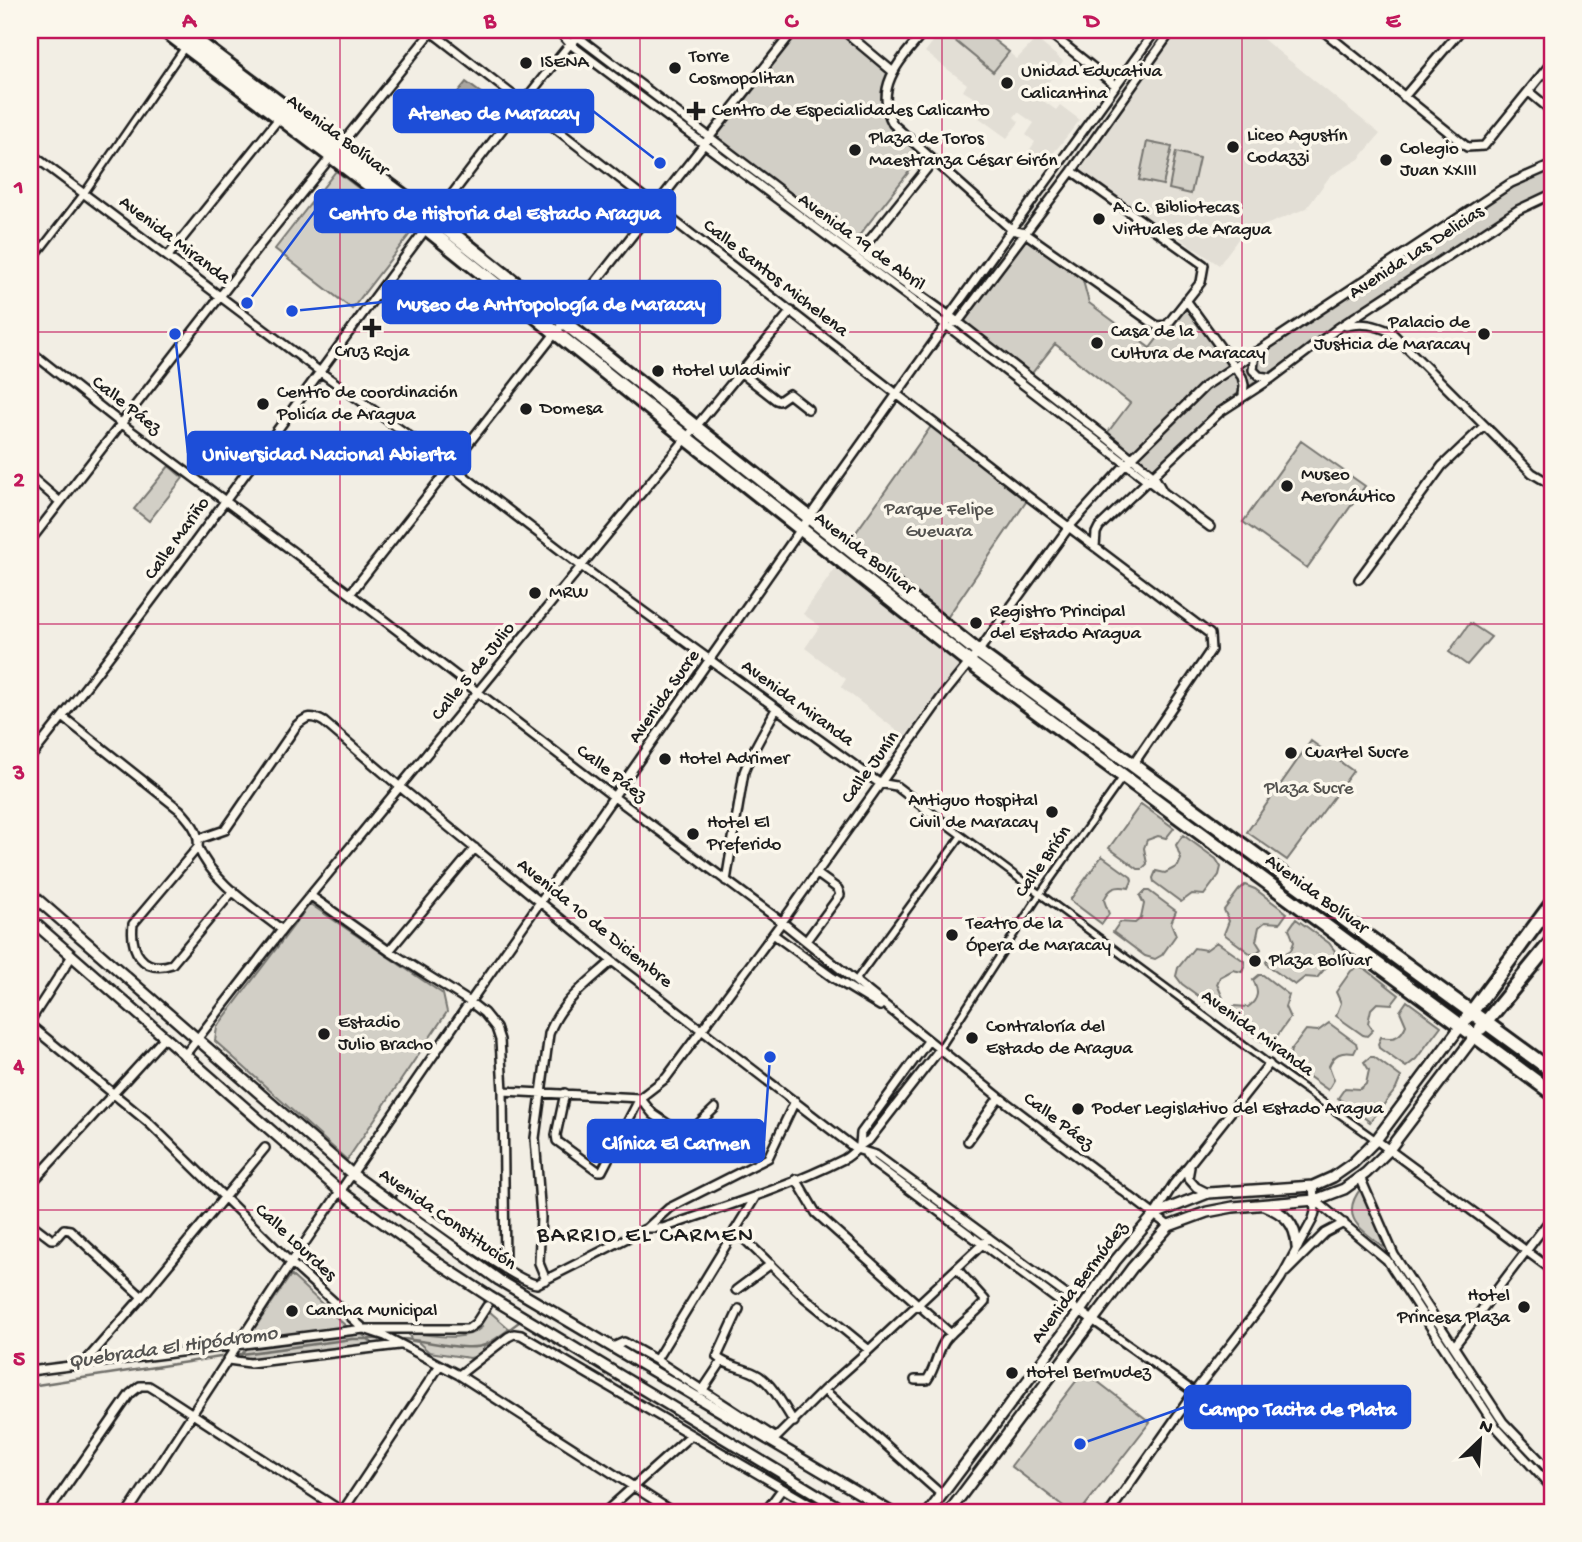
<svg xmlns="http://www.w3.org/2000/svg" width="1582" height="1542" font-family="'Gochi Hand',sans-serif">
	<rect width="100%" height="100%" fill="#f2eee4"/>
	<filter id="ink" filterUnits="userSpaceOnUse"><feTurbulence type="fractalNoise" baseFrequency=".0143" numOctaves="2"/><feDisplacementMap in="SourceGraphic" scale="14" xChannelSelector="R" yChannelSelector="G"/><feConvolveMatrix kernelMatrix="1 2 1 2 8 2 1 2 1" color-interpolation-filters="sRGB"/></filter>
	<g filter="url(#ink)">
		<path fill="#e2ded5" d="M942 30H981L1017 59 1036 39 1063 61 1038 97 1056 110 1060 105 1080 120 1043 166 1027 154 1035 142 1026 135 1034 123 1018 112 1014 117 1019 122 1007 138 978 117 986 105 963 91 967 84 925 52Z
			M1178 30H1252L1380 134 1359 159 1330 176 1307 208 1241 235 1219 265 1080 171Z
			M836 567 960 665 905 737 841 687 846 679 805 648 820 626 803 614Z"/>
		<path fill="#d2cfc6" stroke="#777671" stroke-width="2" d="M797 30H837L889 73C878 117 890 126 922 155L854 242 715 136Z
			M942 30H981L1009 52 993 72Z
			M1147 142 1172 147 1163 185 1139 180Z
			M1176 152 1199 158 1191 194 1169 189Z
			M1552 165V195L1518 210 1237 394 1217 409 1153 475 1105 436 1130 403 1055 344 1029 377 958 322 1025 233 1081 273 1089 303 1150 348 1186 301 1235 363 1511 183Z
			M336 171 413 230 352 309 275 249Z
			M932 425 1028 499 947 618 849 542Z
			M1301 441 1365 486 1307 568 1243 522Z
			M169 466 183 478 149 521 134 509Z
			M1470 623 1491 637 1467 665 1449 652Z
			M1311 741 1353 771 1287 860 1247 832Z
			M1141 804 1174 828 1166 838 1158 836 1147 840 1144 848 1147 864 1142 869H1138L1109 848Z
			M1183 835 1216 859 1221 867 1219 875 1204 895 1192 894 1181 902 1154 882 1153 878 1156 871 1165 873 1178 866 1181 859 1176 845Z
			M1102 856 1131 877 1132 881 1129 888C1116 885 1109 888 1104 900L1109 914 1102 924 1070 900Z
			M1245 885 1255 889 1287 913 1280 923 1265 922 1259 927 1256 941 1261 949 1255 954H1251L1224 934 1229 921 1224 910 1239 890Z
			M1145 891H1149L1176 911 1171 923 1176 935 1162 955 1155 959 1145 956 1113 932 1120 922 1135 923 1141 918 1144 904 1140 896Z
			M310 904 443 994 447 1012 347 1160 215 1041 217 1027Z
			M1296 919 1329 943 1335 951 1333 959 1317 978 1305 977 1295 985 1268 966 1266 962 1270 955 1279 957 1291 950 1294 942 1289 929Z
			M1217 942 1244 961 1245 965 1242 972 1233 970 1220 977 1217 984 1223 998 1215 1008 1182 984 1176 976 1178 968 1194 948 1206 950Z
			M1358 967 1367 970 1399 995 1392 1004 1377 1003 1371 1009 1368 1023 1373 1030 1367 1036 1363 1035 1336 1016 1341 1003 1336 992 1351 971Z
			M1259 975H1263L1289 995 1285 1007 1290 1018 1275 1039 1268 1043 1259 1040 1226 1015 1234 1006 1248 1007C1259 999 1259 991 1253 980Z
			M1407 1001 1441 1026 1416 1059 1406 1067 1379 1048 1378 1044 1381 1037C1394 1040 1401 1037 1406 1025L1400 1011Z
			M1329 1023 1356 1043 1357 1047 1354 1053C1341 1051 1334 1054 1329 1066L1334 1080 1328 1090 1294 1066 1289 1058 1291 1050 1306 1030 1318 1031Z
			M1370 1057H1374L1401 1077 1396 1089 1370 1122 1338 1098 1345 1088 1360 1089 1366 1084 1369 1070 1364 1062Z
			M1362 1187 1388 1251C1365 1231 1336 1219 1362 1187Z
			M291 1275 347 1327 247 1339Z
			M489 1311 513 1332 480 1356 470 1358 429 1352 418 1342 412 1341 409 1335 411 1333C432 1335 465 1343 482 1327L478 1324Z
			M359 1332 374 1344 254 1361H238L247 1346Z
			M1084 1371 1150 1422 1080 1512H1071L1011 1466Z"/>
		<path fill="#a9a6a0" stroke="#716f6b" stroke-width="2" d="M466 82 489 99 471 122 448 104Z"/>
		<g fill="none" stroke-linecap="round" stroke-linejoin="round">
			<path stroke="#716f6b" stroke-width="2.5" d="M397 1339C421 1338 465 1353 485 1345 498 1339 510 1328 522 1320
				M234 1355 352 1339H383
				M30 1386 227 1356"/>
			<defs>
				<path id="pedestrian" d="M30 263 85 192 185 47
					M943 822 1269 1064 1376 1140
					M856 980 961 836
					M939 1050 1040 894 1123 777"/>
				<path id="minor" d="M429 30 1029 497 1210 634 1211 650 1132 766
					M558 30 570 44 946 325 1163 492 1154 476 1103 435 958 322 867 257 578 37 571 30
					M843 30 892 71
					M926 30C903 57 872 86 893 124L1012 230 1025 233 1157 326 1167 325 1201 282 1204 265 1072 171
					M1046 30 1115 85
					M1322 30 1467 147 1484 146 1552 62
					M1529 92 1552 111
					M1404 97 1461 30
					M30 153 319 371 451 466 581 566 879 783 896 786 943 822
					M860 252 933 161
					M168 256 280 117
					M1186 300 1242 377 1244 385 1243 395
					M954 323 958 322 1072 171 1172 30
					M1346 326C1363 322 1375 325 1391 332L1532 473 1552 485
					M30 351 122 424 350 594 614 797 782 922 999 1097 1169 1226
					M1255 352 1253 370 1259 376 1272 378
					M740 372 776 400 779 401 789 394 808 409
					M30 476 60 502
					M1163 492 1210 527
					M30 541 260 245 433 30
					M1095 547 1096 533 1099 527 1220 412 1272 378 1338 328 1518 210 1552 194
					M1359 579 1442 466 1484 426
					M350 594 794 30
					M63 717 180 810C190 821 200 832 198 847L133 924C130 950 142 974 172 964L233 891
					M30 758C216 525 381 276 570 44L587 30
					M199 839 225 830 297 725C307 716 312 715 324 722L400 787 612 961 856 1149 876 1155 1069 1297 1074 1307
					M198 847C212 882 253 907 282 930
					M726 881 744 772 750 757 776 709
					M311 896 389 951 470 1002 484 1013 496 1028 500 1040 503 1091 505 1269
					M773 934 832 977 880 1006
					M806 941 840 895 838 889 816 873
					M389 951 475 848
					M30 1021 72 956
					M30 1025 149 1123 291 1263 364 1329 385 1336 459 1375 673 1512
					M184 1056 282 930 791 311
					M503 1091 640 1098 666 1078 782 922 944 694 978 652 1069 527 1126 464 1205 386 1511 183 1552 165
					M565 1093 556 1135 557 1141 598 1171H602L640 1098 653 1114 678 1131 695 1127 715 1108
					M1376 1140 1552 1270
					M968 1141 999 1097
					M860 1144 861 1133 928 1041
					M866 1154 872 1162 1063 1304 1080 1311 1194 1392
					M1190 1167 1188 1178 1196 1187 1208 1193
					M1360 1177 1394 1255 1503 1422 1552 1473
					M796 1179 816 1213 951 1334
					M30 1185 164 1038
					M401 1197C424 1213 517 1283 537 1284L647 1228 669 1208 768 1158 795 1101
					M1315 1200 1387 1260 1496 1427 1552 1488
					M1155 1214 1173 1185 1269 1064
					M30 1223 51 1239H55L64 1229 70 1230 142 1297
					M647 1228H663C723 1207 787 1188 844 1159 854 1154 859 1144 869 1140L939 1050
					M735 1230 804 1297 869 1350
					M1286 1272 1325 1233 1344 1223
					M546 1280 539 1263 541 1217 535 1138 549 1034C560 1002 588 983 612 961
					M736 1290 771 1264
					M739 1309 717 1357C729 1368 746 1367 759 1376 774 1386 784 1407 794 1422
					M1455 1345 1552 1217
					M613 1347 624 1342 656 1360 776 1438 824 1390 869 1350 989 1238
					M228 1360 250 1363 399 1345
					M656 1360 756 1196
					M84 1363 142 1297 265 1148
					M30 1371 364 1329H468L476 1323 487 1306
					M459 1375 508 1337 514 1334 521 1335 823 1512
					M915 1380H927C937 1366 937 1349 947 1338 958 1325 974 1316 985 1302V1300L957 1269
					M824 1390 942 1495
					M702 1391 722 1361
					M48 1512 130 1394 140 1386H149L162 1394 343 1512
					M128 1512 291 1263 470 1002 810 516 946 325 949 316 1156 30
					M342 1512 440 1365
					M605 1512 691 1435
					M765 1512 782 1489
					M1110 1512 1194 1392 1268 1297 1281 1278 1313 1219 1315 1212 1313 1186"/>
				<path id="tertiary" d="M30 893 352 1174 499 1280 891 1512
					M30 919 340 1191 438 1263 490 1297 846 1512
					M1264 1205C1285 1214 1296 1223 1297 1247
					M929 1512 1080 1311 1116 1260 1155 1214 1208 1193 1313 1186 1333 1177 1353 1163 1376 1140 1461 1026
					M949 1512 1132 1268 1169 1226 1207 1212 1233 1207 1315 1200 1344 1189 1366 1173 1388 1151 1474 1037"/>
				<path id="primary" d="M164 30 426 228 685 437 969 662 1552 1093
					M182 30 433 218 982 655 1552 1071
					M1467 1018 1552 903
					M1481 1028 1552 941"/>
			</defs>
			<use href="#pedestrian" stroke="#1c1c1c" stroke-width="10"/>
			<use href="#minor" stroke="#1c1c1c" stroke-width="12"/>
			<use href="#tertiary" stroke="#1c1c1c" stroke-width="14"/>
			<use href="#primary" stroke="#1c1c1c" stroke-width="18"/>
			<use href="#pedestrian" stroke="#fbf7ec" stroke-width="5"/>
			<use href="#minor" stroke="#fbf7ec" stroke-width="7"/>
			<use href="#tertiary" stroke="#fbf7ec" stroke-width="9"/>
			<use href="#primary" stroke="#fbf7ec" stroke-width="12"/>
		</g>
	</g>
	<path fill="none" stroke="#c2185b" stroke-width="2" stroke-opacity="0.55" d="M340 30V1512M640 30V1512M942 30V1512M1242 30V1512M30 332H1552M30 624H1552M30 918H1552M30 1210H1552"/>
	<g fill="#1c1c1c" stroke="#fbf7ec" stroke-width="2.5">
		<circle cx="526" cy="63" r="7"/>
		<circle cx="675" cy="68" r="7"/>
		<circle cx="1007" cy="83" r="7"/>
		<path d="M692.5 100.5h7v7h7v7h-7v7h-7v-7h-7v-7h7z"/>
		<circle cx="1233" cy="147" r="7"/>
		<circle cx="855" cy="150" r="7"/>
		<circle cx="1386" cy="160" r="7"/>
		<circle cx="1099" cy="219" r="7"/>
		<path d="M368.5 317.5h7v7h7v7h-7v7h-7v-7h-7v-7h7z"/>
		<circle cx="1484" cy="334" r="7"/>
		<circle cx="1097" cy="343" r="7"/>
		<circle cx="658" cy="371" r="7"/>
		<circle cx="263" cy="404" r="7"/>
		<circle cx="526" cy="409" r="7"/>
		<circle cx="1287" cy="486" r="7"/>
		<circle cx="535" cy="593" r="7"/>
		<circle cx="976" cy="623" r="7"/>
		<circle cx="1291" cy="753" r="7"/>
		<circle cx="665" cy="759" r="7"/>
		<circle cx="1052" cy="812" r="7"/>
		<circle cx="693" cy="834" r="7"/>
		<circle cx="952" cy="935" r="7"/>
		<circle cx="1255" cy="961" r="7"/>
		<circle cx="324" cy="1034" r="7"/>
		<circle cx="972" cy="1038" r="7"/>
		<circle cx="1078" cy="1109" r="7"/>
		<circle cx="1524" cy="1307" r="7"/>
		<circle cx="292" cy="1311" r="7"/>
		<circle cx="1012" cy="1373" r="7"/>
	</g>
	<g text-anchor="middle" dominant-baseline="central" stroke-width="7" stroke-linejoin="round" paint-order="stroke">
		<g font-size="19" fill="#1c1c1c" stroke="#fbf7ec" text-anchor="start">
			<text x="689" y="57">Torre<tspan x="689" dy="22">Cosmopolitan</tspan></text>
			<text x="540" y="63">ISENA</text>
			<text x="1021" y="72">Unidad Educativa<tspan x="1021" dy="22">Calicantina</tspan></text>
			<text x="712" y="111">Centro de Especialidades Calicanto</text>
			<text x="1247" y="136">Liceo Agustín<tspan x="1247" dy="22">Codazzi</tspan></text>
			<text x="869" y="139">Plaza de Toros<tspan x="869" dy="22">Maestranza César Girón</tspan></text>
			<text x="1400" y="149">Colegio<tspan x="1400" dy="22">Juan XXIII</tspan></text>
			<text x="1113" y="208">A. C. Bibliotecas<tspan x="1113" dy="22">Virtuales de Aragua</tspan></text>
			<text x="1470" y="323" text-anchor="end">Palacio de<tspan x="1470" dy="22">Justicia de Maracay</tspan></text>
			<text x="1111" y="332">Casa de la<tspan x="1111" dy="22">Cultura de Maracay</tspan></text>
			<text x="372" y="352" text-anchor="middle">Cruz Roja</text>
			<text x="672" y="371">Hotel Wladimir</text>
			<text x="277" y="393">Centro de coordinación<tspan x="277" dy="22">Policía de Aragua</tspan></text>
			<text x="540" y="409">Domesa</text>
			<text x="1301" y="475">Museo<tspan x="1301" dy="22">Aeronáutico</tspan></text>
			<text x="549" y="593">MRW</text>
			<text x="990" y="612">Registro Principal<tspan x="990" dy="22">del Estado Aragua</tspan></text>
			<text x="1305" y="753">Cuartel Sucre</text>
			<text x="679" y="759">Hotel Adrimer</text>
			<text x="1038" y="801" text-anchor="end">Antiguo Hospital<tspan x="1038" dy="22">Civil de Maracay</tspan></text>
			<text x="707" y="823">Hotel El<tspan x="707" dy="22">Preferido</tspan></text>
			<text x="966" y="924">Teatro de la<tspan x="966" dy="22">Ópera de Maracay</tspan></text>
			<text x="1269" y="961">Plaza Bolívar</text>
			<text x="338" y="1023">Estadio<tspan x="338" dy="22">Julio Bracho</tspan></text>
			<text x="986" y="1027">Contraloría del<tspan x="986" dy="22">Estado de Aragua</tspan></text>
			<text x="1092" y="1109">Poder Legislativo del Estado Aragua</text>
			<text x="1510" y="1296" text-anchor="end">Hotel<tspan x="1510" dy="22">Princesa Plaza</tspan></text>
			<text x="306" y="1311">Cancha Municipal</text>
			<text x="1026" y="1373">Hotel Bermudez</text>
		</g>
		<g font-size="19" fill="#1c1c1c" stroke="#fbf7ec">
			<text transform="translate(337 136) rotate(37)">Avenida Bolívar</text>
			<text transform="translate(174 241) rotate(37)">Avenida Miranda</text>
			<text transform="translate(861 243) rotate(36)">Avenida 19 de Abril</text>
			<text transform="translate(1417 253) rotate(-33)">Avenida Las Delicias</text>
			<text transform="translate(775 279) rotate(38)">Calle Santos Michelena</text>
			<text transform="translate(126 406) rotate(38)">Calle Páez</text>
			<text transform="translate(178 539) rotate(-54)">Calle Mariño</text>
			<text transform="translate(864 554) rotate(38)">Avenida Bolívar</text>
			<text transform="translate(474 672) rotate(-51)">Calle 5 de Julio</text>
			<text transform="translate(665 697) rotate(-55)">Avenida Sucre</text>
			<text transform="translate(797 704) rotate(36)">Avenida Miranda</text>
			<text transform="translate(871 768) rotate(-54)">Calle Junín</text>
			<text transform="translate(611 774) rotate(37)">Calle Páez</text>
			<text transform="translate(1044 862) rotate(-55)">Calle Brión</text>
			<text transform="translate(1316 895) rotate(36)">Avenida Bolívar</text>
			<text transform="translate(594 924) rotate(39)">Avenida 10 de Diciembre</text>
			<text transform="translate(1257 1034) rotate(36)">Avenida Miranda</text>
			<text transform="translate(1058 1122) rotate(37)">Calle Páez</text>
			<text transform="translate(447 1220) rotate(35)">Avenida Constitución</text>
			<text transform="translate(295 1243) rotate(43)">Calle Lourdes</text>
			<text transform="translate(1080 1283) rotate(-53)">Avenida Bermúdez</text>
		</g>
		<g font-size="19" fill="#53524f" stroke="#fbf7ec">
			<text x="939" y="510">Parque Felipe<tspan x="939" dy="22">Guevara</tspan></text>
			<text x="1309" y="789">Plaza Sucre</text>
		</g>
		<g font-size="21" font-style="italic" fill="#545351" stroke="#fbf7ec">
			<text transform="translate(173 1349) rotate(-8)">Quebrada El Hipódromo</text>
		</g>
		<g font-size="23" letter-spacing="2" fill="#1c1c1c" stroke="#fbf7ec">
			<text x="646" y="1236">BARRIO EL CARMEN</text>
		</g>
	</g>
	<path fill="none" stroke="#1d4ed8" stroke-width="2.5" d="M660 163L593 111M247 303L315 211M292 311L383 302M175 334L188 453M770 1057L764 1141M1080 1444L1185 1407"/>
	<g fill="#1d4ed8" stroke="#fbf7ec" stroke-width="2.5">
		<circle cx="660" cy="163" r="7"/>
		<circle cx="247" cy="303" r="7"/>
		<circle cx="292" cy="311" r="7"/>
		<circle cx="175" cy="334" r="7"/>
		<circle cx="770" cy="1057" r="7"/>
		<circle cx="1080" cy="1444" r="7"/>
	</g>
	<g fill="#1d4ed8" stroke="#1d4ed8" stroke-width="2.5">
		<rect x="394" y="90" width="199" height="42" rx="7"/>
		<rect x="315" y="190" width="360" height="42" rx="7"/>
		<rect x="383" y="281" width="337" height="42" rx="7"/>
		<rect x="188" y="432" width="282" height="42" rx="7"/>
		<rect x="588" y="1120" width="176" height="42" rx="7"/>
		<rect x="1185" y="1386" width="225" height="42" rx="7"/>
	</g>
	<g font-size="21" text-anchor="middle" font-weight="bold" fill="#fff">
		<text x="494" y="119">Ateneo de Maracay</text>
		<text x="495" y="219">Centro de Historia del Estado Aragua</text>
		<text x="551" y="310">Museo de Antropología de Maracay</text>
		<text x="329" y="460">Universidad Nacional Abierta</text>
		<text x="676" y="1149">Clínica El Carmen</text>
		<text x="1298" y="1415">Campo Tacita de Plata</text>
	</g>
	<rect width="1582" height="1542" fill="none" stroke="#fbf7ec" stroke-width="77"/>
	<g transform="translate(1480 1440) rotate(25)" stroke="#fbf7ec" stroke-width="5" paint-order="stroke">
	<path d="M0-5L12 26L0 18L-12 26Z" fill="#1c1c1c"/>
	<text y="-10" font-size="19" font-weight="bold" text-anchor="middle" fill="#1c1c1c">N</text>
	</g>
	<rect x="38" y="38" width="1506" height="1466" fill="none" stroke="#c2185b" stroke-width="2.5"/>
	<g font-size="23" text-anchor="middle" font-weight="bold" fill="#c2185b">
		<text x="189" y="27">A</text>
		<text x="490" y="27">B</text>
		<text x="791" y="27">C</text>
		<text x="1092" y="27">D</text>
		<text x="1393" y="27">E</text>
		<text x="19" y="193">1</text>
		<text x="19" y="486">2</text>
		<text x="19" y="779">3</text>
		<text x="19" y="1072">4</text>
		<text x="19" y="1365">5</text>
	</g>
</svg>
